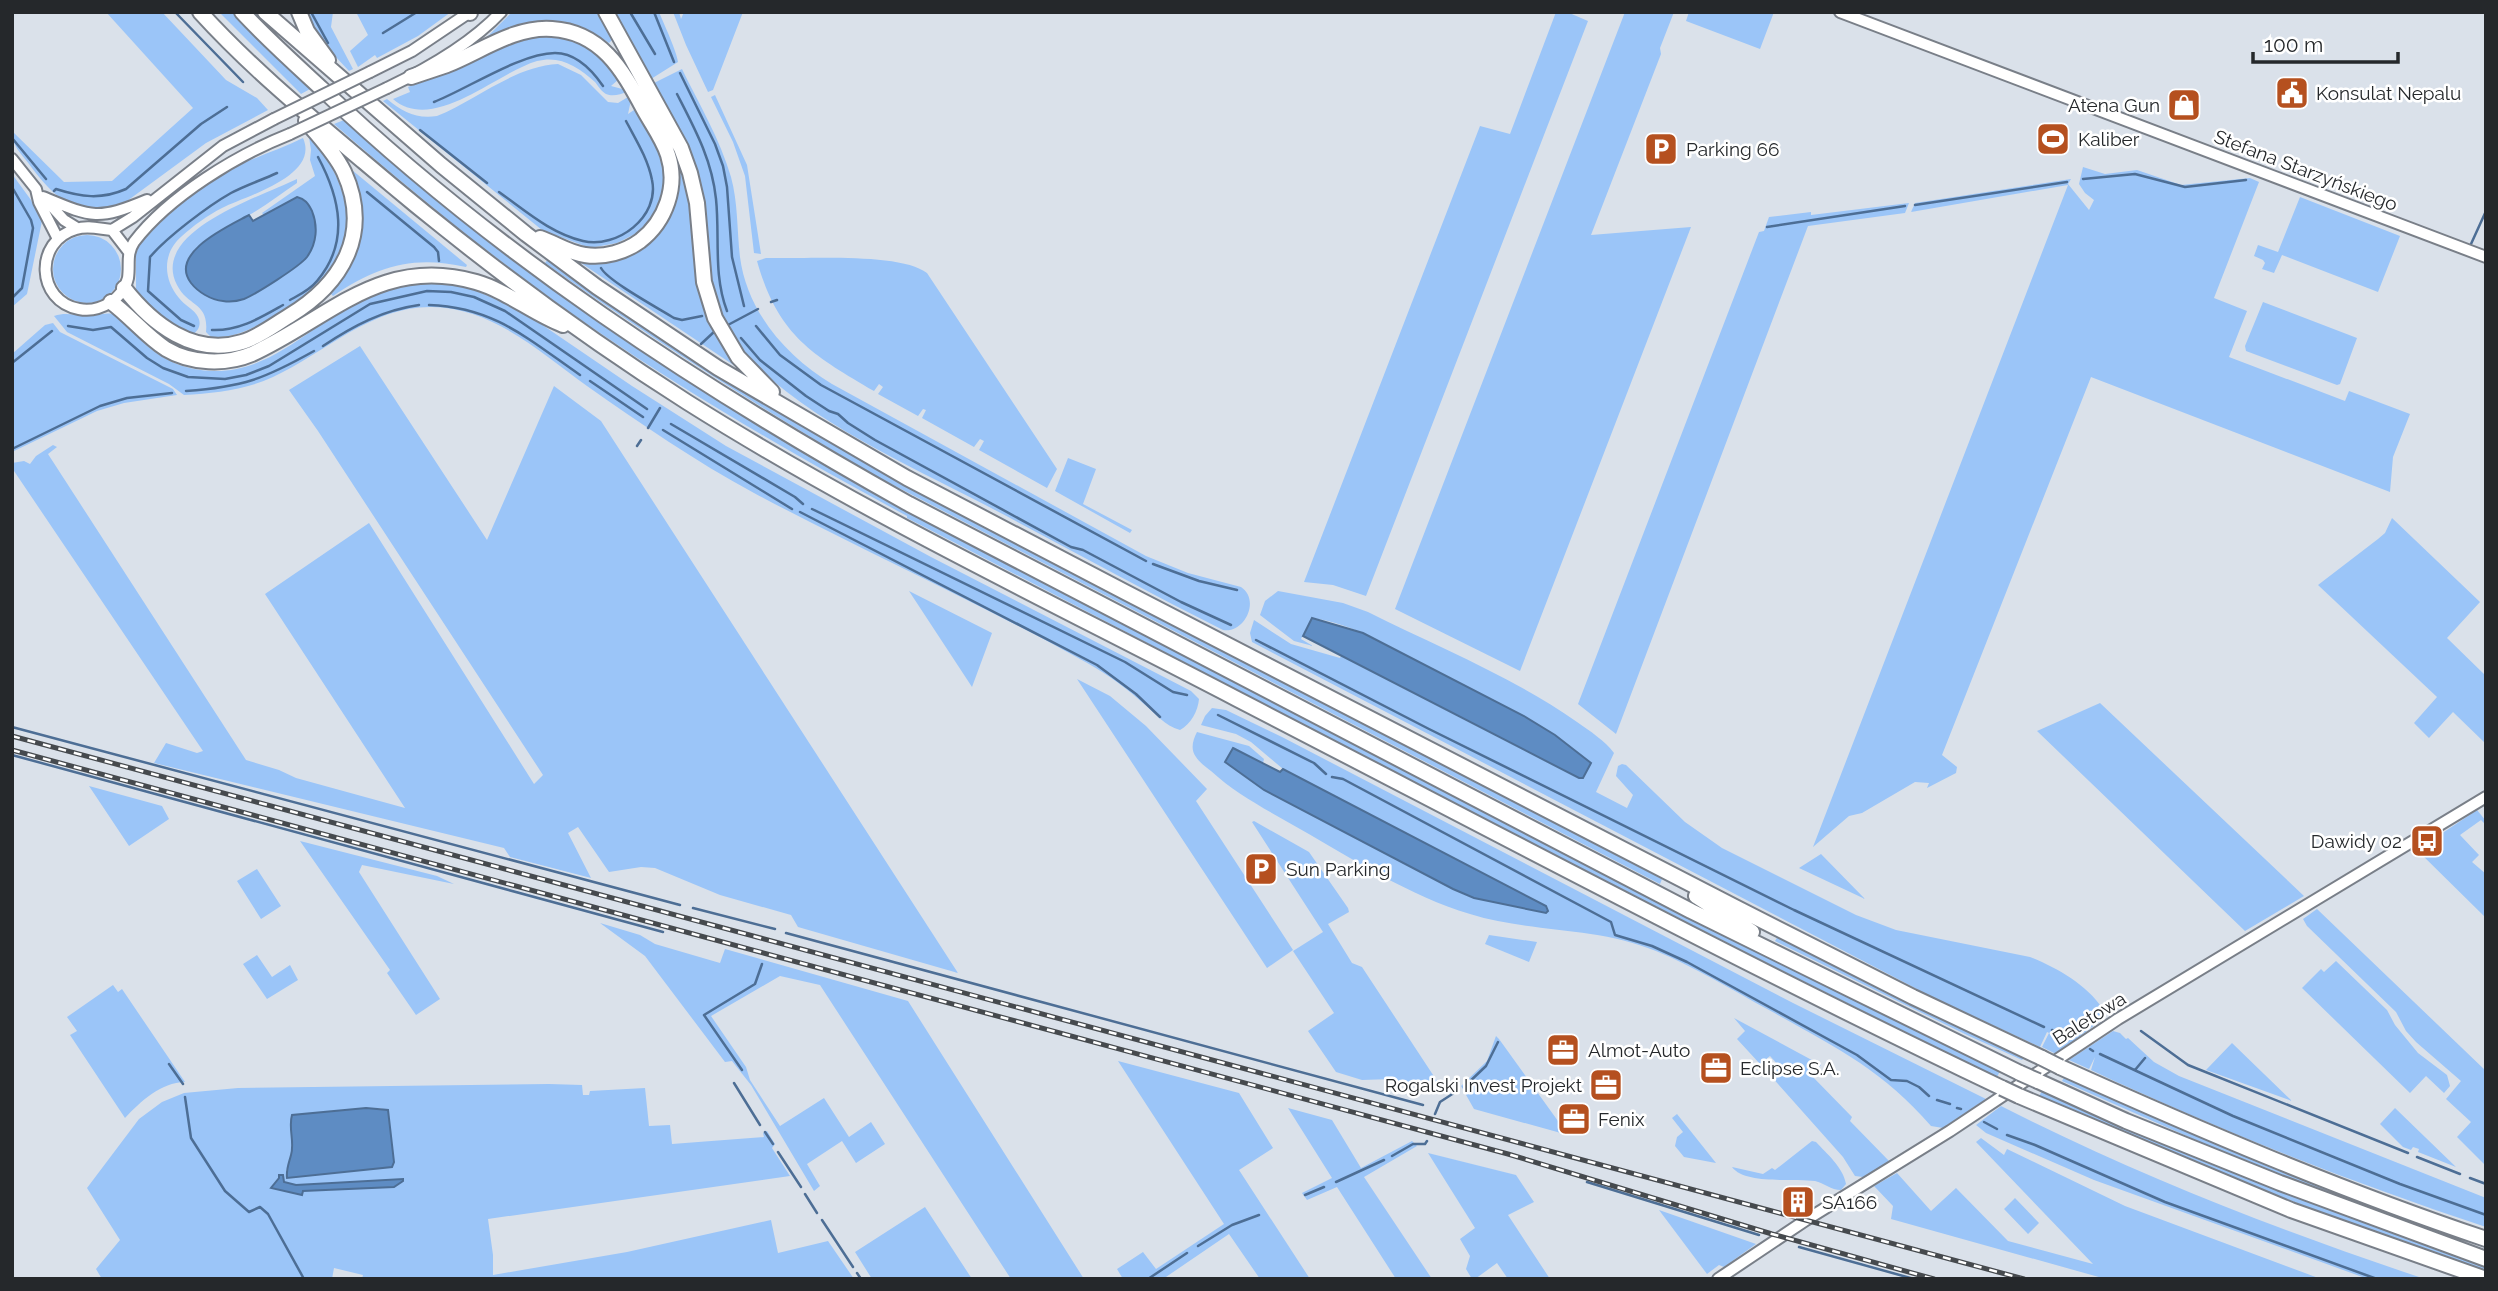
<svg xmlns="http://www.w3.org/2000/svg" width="2498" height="1291" font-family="Raleway,sans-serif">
	<rect width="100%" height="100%" fill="#dae1ea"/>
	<path fill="#9bc5f8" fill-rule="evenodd" d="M106 12H162L226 80 257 98 268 110 206 143 123 204C78 220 55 199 29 164 20 152 12 146 12 131L64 182 112 181 193 108Z
		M219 12H233L310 89 301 94Z
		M304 12H333L331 27 353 69 349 71 318 38Z
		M356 12H451L418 36 377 58 375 55 358 67 350 51 368 35Z
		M512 12H598L613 39 609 43C576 19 550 15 511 28 502 31 494 37 485 39Z
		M612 12H659C664 24 677 52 678 62L651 79Z
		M673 12H679L681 19 684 12H743L713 90 708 92 686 45Z
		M1556 12H1567L1588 21 1366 596 1333 585 1304 582 1480 126 1510 134Z
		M1625 12H1674L1660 48 1661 54 1591 235 1691 227 1520 671 1395 609Z
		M1689 12H1774L1760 49 1686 21Z
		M540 35C585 38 592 44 619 79L611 86 626 90 627 92C621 94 613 97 606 94 602 92 598 86 595 82 578 67 561 55 537 61 496 73 433 134 393 99L410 92 408 87 489 52Z
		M558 64 581 75 608 102 618 103 628 97 631 100 628 114 637 108 656 140 665 181 664 194 653 220 643 230 617 243 590 248 542 230 383 101 387 99C403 112 416 119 437 116 476 100 515 66 558 64Z
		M682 69C699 104 720 139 731 177 738 202 737 231 740 257 747 312 787 357 832 384L1146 556 1188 573 1241 587C1261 600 1244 634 1223 630 1146 591 1069 549 993 509 913 467 767 404 725 325 703 283 709 234 701 189 694 151 672 117 654 83Z
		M715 95 747 165 761 254 754 253 745 176 733 142 711 97Z
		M344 120 466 222 827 466 1074 599 1589 865 1783 965 2000 1071 1997 1077C1630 898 1270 706 907 518V516C801 459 697 399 597 331 505 268 418 197 334 124Z
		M665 135 679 158 689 190 698 285 704 308 737 364 735 366 578 261C622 265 671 245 676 195 678 176 669 153 665 135Z
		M309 137C323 150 336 172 342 191 361 252 322 290 272 318 253 328 233 339 211 337L206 332C209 302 188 307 177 285 149 231 263 196 297 179V183C282 193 267 205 251 214 229 227 203 237 188 258L297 197 264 215 262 213 315 176 310 160 311 150Z
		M303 138C320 176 246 196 222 208 208 215 193 226 182 236 162 253 163 279 179 298 184 305 195 310 198 317 202 325 198 331 192 335L169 324 136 294V254L139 245C163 217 196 190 228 171 251 158 279 150 303 138Z
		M2083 167 2105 174 2137 170 2181 185 2250 178 2259 182 2214 298 2247 311 2229 357 2345 401 2349 391 2410 414 2393 457 2390 492 2091 377 1942 755 1957 767 1956 773 1927 788 1929 783 1915 782 1862 813 1849 816 1813 847 2068 185 1911 212 1915 203 2071 179 2068 184 2089 210 2094 200 2085 193 2079 184Z
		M352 170 467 265 466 267C413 255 377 266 333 296L331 294C365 253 368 221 351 172Z
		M12 174 31 200 42 221 27 294 12 307Z
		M2300 197 2400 236 2378 292 2282 255 2274 273 2262 269 2265 263 2263 260 2254 256 2258 245 2278 252Z
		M1909 203 1905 213 1808 226 1616 734 1578 704 1759 232 1764 231 1769 217 1811 212V215Z
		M53 269a34 34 0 1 1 68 0a34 34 0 1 1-68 0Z
		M549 258 762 400 879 471 1662 879 1660 884 876 476C763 410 652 339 545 263Z
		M766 258C803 259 901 252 927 273L1057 469 1047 488 979 450 984 441 980 439 974 447 922 418 926 410 923 409 918 416 878 394 883 387 879 384 874 391C811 354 778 335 757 261Z
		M431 281 465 286 519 309 632 386 726 446 931 557 1191 691 1199 699C1198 711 1191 724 1180 730 1164 725 1157 715 1144 704 1128 689 1108 675 1089 664 980 603 865 552 754 493 695 461 641 424 587 386 540 352 493 308 432 307 371 306 325 353 273 377 245 390 214 393 184 395L169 384 67 332 54 316C66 312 73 315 85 316 96 317 105 311 116 315 128 320 134 332 142 341 161 360 187 371 214 371 275 372 317 319 369 295 390 286 409 283 431 281Z
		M2263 302 2357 338 2340 384 2337 385 2246 351 2245 346Z
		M53 323 60 332 173 389 177 395 124 403 97 411 12 452V354L45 325Z
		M360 346 487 540 554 386 601 421 958 973 798 927 791 915 720 895 655 868 641 867 609 872 578 827 568 833 591 878 510 857 504 848 154 763 166 743 197 753 203 751 12 468V463L24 461 30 464 36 456 53 445 57 447 48 454 246 760 279 770 296 778 405 808 265 594 369 523 534 784 543 775 318 431 289 390Z
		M1068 458 1096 469 1083 504 1132 530 1130 533 1055 491Z
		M2392 518 2480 602 2447 638 2486 676V744L2453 712 2429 738 2414 723 2437 697 2318 585 2378 539 2385 533Z
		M909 591 992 633 972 687Z
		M1278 591 1343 603 1368 612C1438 647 1513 677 1577 722 1590 731 1605 741 1614 753L1596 792 1627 808 1633 795 1616 776 1618 766 1622 764 1626 765 1685 822 1722 848 1856 915 1896 930 2030 957C2057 968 2086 984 2103 1009V1019L2056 1054 2042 1047 2049 1033 2047 1032 2040 1047 1938 1000 1252 642 1250 633 1254 620 1291 644 1340 658 1341 656 1578 778H1584L1591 763C1538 721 1485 696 1425 665 1390 647 1352 623 1312 618L1301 639 1313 646 1294 641 1260 615 1265 601Z
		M1077 679 1110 696 1146 726 1207 789 1196 801 1293 950 1267 968Z
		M2100 703 2304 896 2245 931 2037 731Z
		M1212 708 1226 710 1282 737 1793 1003 1986 1099 1943 1128 1931 1126C1882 1069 1833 1046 1769 1010 1732 990 1695 967 1656 951 1596 926 1531 933 1470 914 1410 896 1354 860 1300 829 1269 811 1237 795 1211 771 1206 767 1199 762 1196 757 1190 749 1193 740 1197 732L1249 746 1264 759 1263 763 1233 748 1226 762 1264 790 1453 889 1474 898 1545 913 1548 908 1283 769 1251 742 1236 734 1201 725 1205 716Z
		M89 786 162 806 169 819 129 846Z
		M2477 810 2486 821V825L2481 820 2460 835 2479 855 2472 862 2486 874V918L2417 850Z
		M1254 821 1309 852 1348 908 1349 912 1328 924 1352 963 1362 967 1439 1084 1424 1088 1392 1079 1362 1080 1336 1072 1308 1031 1334 1013 1293 951 1323 932 1252 822Z
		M300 841 437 876 454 884 362 865 359 872 440 999 416 1015 387 973 390 970Z
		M1821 854 1865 899 1799 868Z
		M257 869 281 906 261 919 237 881Z
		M2317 909 2486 1071V1166L2457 1137 2471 1122 2446 1099 2461 1081 2416 1042 2406 1031 2396 1012 2307 926 2303 919Z
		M600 923 640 935 655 944 720 963 725 949 908 1001 1084 1279H1011L820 985 780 976 711 1016 746 1067 750 1080 780 1126 824 1098 849 1137 871 1122 885 1144 856 1163 842 1141 807 1164 820 1186 814 1191 751 1085 732 1061 725 1062 645 956Z
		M1489 935 1537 942 1529 962 1485 944Z
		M1778 936 2025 1057 2022 1060 1967 1035 1775 941Z
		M257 955 272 977 290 965 298 980 267 999 243 964Z
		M2336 961 2387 1010 2395 1025 2418 1053 2447 1075 2450 1086 2444 1093 2426 1076 2410 1093 2302 988 2321 969 2324 972Z
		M113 985 118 992 122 989 185 1082C161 1082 140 1102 125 1118L70 1035 77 1031 67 1017Z
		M1734 1018 1821 1065 1811 1075 1852 1117 1850 1121 1890 1162 1863 1177 1855 1176 1843 1157 1771 1076 1780 1067 1770 1056 1760 1064 1737 1039 1745 1031Z
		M2113 1031 2120 1033 2126 1039 2128 1038 2154 1062 2179 1076 2486 1198V1227C2351 1182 2220 1131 2091 1070L2095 1057 2089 1069 2069 1060Z
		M1496 1036 1499 1039 1568 1135 1474 1109 1461 1086 1487 1061Z
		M2232 1043 2292 1101 2206 1070Z
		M1118 1061 1239 1093 1273 1148 1239 1170 1310 1279H1260L1229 1234 1163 1279H1123L1117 1269 1143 1252 1156 1269 1224 1224Z
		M2065 1076 2272 1166 2486 1243V1248L2281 1175 2223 1152 2062 1081Z
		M549 1084 582 1085 583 1095H589L590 1091 645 1088 649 1126 670 1125 672 1144 764 1137 763 1133 767 1131 775 1144 772 1148 790 1176 488 1219 493 1255V1275L627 1252 771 1220 778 1253 828 1241 854 1279H362L363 1275 334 1268 332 1279H102L96 1269 120 1240 87 1188 139 1119 162 1102 184 1093 238 1088ZM379 1108 387 1110 393 1149 286 1172 292 1153V1115L350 1109ZM279 1178 286 1183 296 1185 402 1179 326 1191H303L302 1195 272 1188Z
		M2042 1091C2187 1158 2335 1213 2486 1266V1271C2333 1220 2186 1161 2039 1096Z
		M2001 1106C2137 1175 2280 1231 2425 1279H2368L2094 1180 1986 1133 1976 1125Z
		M1288 1108 1332 1120 1361 1168 1412 1141 1417 1146 1364 1177 1432 1279H1396L1337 1187 1307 1200 1302 1193 1332 1178Z
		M2395 1108 2456 1167 2418 1152 2419 1149 2413 1147 2411 1150 2403 1147 2380 1124Z
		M1677 1114 1716 1163 1684 1157 1675 1146 1677 1137 1683 1132 1672 1118Z
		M1981 1138 2004 1155 2007 1149 2125 1206 2321 1279H2106L1891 1219 1893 1206 1874 1186 1897 1173 1931 1211 1956 1188 2008 1241 2093 1264 1976 1142Z
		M1812 1141 1816 1142C1827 1154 1843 1167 1846 1184L1841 1190C1831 1190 1824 1183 1815 1181 1794 1178 1745 1185 1732 1167L1763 1174 1772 1168 1775 1170Z
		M1428 1153 1516 1175 1534 1202 1508 1215 1550 1279H1508L1497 1263 1475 1279H1472L1466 1269 1470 1256 1460 1239 1475 1228Z
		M2015 1198 2039 1223 2028 1234 2004 1209Z
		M925 1207 972 1279H872L855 1252Z
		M1659 1210 1756 1244 1724 1267 1719 1265 1707 1274Z"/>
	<path fill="#5e8cc3" stroke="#4d6e95" stroke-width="2" d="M297 197C305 199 308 203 312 211 318 226 317 243 307 257 299 267 256 294 244 299 238 301 229 302 223 301 211 300 198 292 191 283 168 253 229 226 249 215L253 221Z
		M1312 618 1363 633 1524 716 1555 735 1591 763 1583 778H1579L1303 636Z
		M1233 748 1280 772 1283 769 1546 906 1548 911 1546 913 1474 898 1453 889 1264 790 1225 762Z
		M366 1108 388 1110 394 1162 392 1167 287 1178C286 1169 289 1163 291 1155 295 1142 288 1128 292 1115Z
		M279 1175H283L284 1182 296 1185 403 1179V1181L394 1187 303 1191 302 1195 271 1188 279 1178Z"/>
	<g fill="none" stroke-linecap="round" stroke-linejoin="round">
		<path stroke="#4d6e95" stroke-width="2.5" d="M175 12 243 82
			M311 12 328 43
			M630 12 655 54
			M654 12 674 62
			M383 33 417 12
			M680 73 715 144 723 166 727 187 732 257 744 306
			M677 94C695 129 712 160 716 199 720 237 713 274 727 311
			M434 102C467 89 521 53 555 53 576 53 592 70 603 86
			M420 130 487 183
			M12 138 46 179
			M2083 179 2135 174 2185 187 2246 180
			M12 187 31 220 33 228 22 288 12 298
			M54 191 56 189C81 197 101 200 126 189L201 124 227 107
			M367 192 434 247 438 252 439 261
			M499 192C526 211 550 233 583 241 617 249 660 217 652 180 648 159 636 140 626 121
			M1915 205 2067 182
			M1767 227 1905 206
			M2471 244 2486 211
			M601 268C608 281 658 308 674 318L682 320 702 316
			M290 300C299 295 310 290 317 281 350 242 340 198 318 157
			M771 302 777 300
			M429 305C494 307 528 339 580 375
			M68 326 93 330 111 327 147 358 163 368 188 377 225 379 246 375 269 366 370 304 427 291 451 292 474 297 505 311 647 409
			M194 326 181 320 148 291 150 257C167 237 208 206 231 193 246 185 262 180 277 173
			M726 326 758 309
			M756 326 780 355 821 385 1146 561
			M212 330C239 331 260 318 283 305
			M741 338 760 360 806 396 829 411 838 414 848 423 875 440 1071 547 1083 550 1181 602 1231 625
			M701 344 715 331
			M323 346C353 326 383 310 419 305
			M12 363 52 331
			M590 381 643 417
			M186 391C243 387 264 379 314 351
			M671 424 795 497 803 504
			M648 428 660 408
			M663 430 792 509
			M637 446 641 440
			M12 449 100 406 127 398 172 393
			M812 509 1125 662 1173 692 1187 695
			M800 512 1097 665 1136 694 1160 717
			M1153 564 1199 581 1237 590
			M1256 640 1429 729 1794 910 2044 1027
			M1218 715 1314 763 1326 774
			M12 727 680 905
			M12 755 663 932
			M1332 777 1343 779 1611 922 1615 935 1652 946 1687 962 1857 1055 1891 1080 1907 1081 1919 1087 1929 1096
			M693 908 775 929
			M786 933 1423 1105
			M2052 1030 2066 1036
			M2141 1031 2188 1065 2408 1153
			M2090 1049 2093 1051
			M2100 1054 2233 1116 2400 1184 2486 1215
			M169 1064 183 1084
			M742 1070 704 1015 755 984 762 964
			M2135 1070 2145 1058
			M734 1083 760 1125
			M1464 1087 1486 1066 1498 1042
			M185 1097 191 1138 225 1191 249 1212 260 1207 268 1214 304 1279
			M1937 1100 1950 1104
			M1957 1108 1961 1109
			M1435 1114 1440 1102 1457 1091
			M1984 1122 1997 1129
			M765 1132 773 1144
			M2007 1135 2035 1145 2165 1202 2377 1279
			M778 1152 801 1187
			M1392 1156 1413 1144H1425L1427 1141
			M2417 1157 2460 1174
			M2470 1178 2486 1184
			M1336 1182 1384 1160
			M1587 1182 1759 1235
			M805 1194 817 1213
			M1305 1195 1324 1187
			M822 1220 853 1267
			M1198 1246 1232 1225 1259 1215
			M1799 1247 1914 1279
			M857 1273 861 1279
			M1148 1279 1187 1253"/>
		<defs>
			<path id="secondary" d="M1840 12 2486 257
				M370 72 412 51 470 12
				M387 88C427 69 470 45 501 12
				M274 119 223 146 133 217 112 230C100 229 88 225 76 229 34 241 36 301 79 309 100 313 123 299 128 278 130 264 126 254 134 242 169 196 237 155 290 134
				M12 159 36 189 39 202 58 239
				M43 197C91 217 97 221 147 200
				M45 199 64 220 77 228
				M112 230 129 252
				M1718 1279 1806 1220 1950 1131 2118 1019 2486 797"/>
			<path id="highway" d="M200 12C250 67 307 114 364 162 466 249 574 330 687 402 863 513 1053 603 1237 699 1491 830 1744 965 2002 1088
				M242 12C267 39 295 64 322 89 497 255 699 387 909 504L1691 911 2020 1073
				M265 12 441 165 526 234 597 287 718 368 907 478 1125 592 1737 908 1913 997 2042 1058
				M299 12 307 31 328 60
				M606 12 681 148 690 173 697 203 704 282 715 318 738 357 772 392
				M470 13V12
				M411 77C423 73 435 69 447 65 480 52 515 26 552 29 601 32 622 69 643 108 651 123 663 139 668 155 678 186 666 221 640 241 625 252 604 258 585 255 569 253 555 243 540 238
				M124 288C152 324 194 357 242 342 259 337 274 325 289 316 342 284 372 234 344 172 335 153 319 137 306 121
				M111 302C130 316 146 336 166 349 191 364 226 365 252 354 330 318 381 255 476 282 507 291 532 313 563 325
				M1696 896 1752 932
				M2060 1067C2200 1130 2340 1190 2486 1239
				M2038 1081 2126 1121 2280 1183 2486 1259
				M2019 1096 2291 1210 2486 1279"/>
		</defs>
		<use href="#secondary" stroke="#797f88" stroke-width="14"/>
		<use href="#highway" stroke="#797f88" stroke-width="18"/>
		<use href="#secondary" stroke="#fff" stroke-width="10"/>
		<use href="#highway" stroke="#fff" stroke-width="14"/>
		<defs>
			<path id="rail" d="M12 736 2024 1279
				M12 750 1508 1154 1772 1234 1934 1279"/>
		</defs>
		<use href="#rail" stroke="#464a4e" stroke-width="5"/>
		<use href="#rail" stroke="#fff" stroke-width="2.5" stroke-dasharray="8" stroke-linecap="butt"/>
		<defs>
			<path id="secondary-bridge" d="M274 119 370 72
				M290 134 387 88"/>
			<path id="highway-bridge" d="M2042 1058 2060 1067
				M2020 1073 2038 1081
				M2002 1088 2019 1096"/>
		</defs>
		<use href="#secondary-bridge" stroke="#797f88" stroke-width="14" stroke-linecap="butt"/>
		<use href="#highway-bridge" stroke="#797f88" stroke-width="18" stroke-linecap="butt"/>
		<use href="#secondary-bridge" stroke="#fff" stroke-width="10"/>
		<use href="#highway-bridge" stroke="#fff" stroke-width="14"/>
	</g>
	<defs>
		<symbol id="civic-square" viewBox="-11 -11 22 22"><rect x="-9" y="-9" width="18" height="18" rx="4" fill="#b5501f" stroke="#fff"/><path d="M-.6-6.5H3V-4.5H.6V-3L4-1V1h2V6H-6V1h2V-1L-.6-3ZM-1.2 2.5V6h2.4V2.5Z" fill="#fff"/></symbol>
		<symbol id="shop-square" viewBox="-11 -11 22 22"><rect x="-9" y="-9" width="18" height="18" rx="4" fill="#b5501f" stroke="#fff"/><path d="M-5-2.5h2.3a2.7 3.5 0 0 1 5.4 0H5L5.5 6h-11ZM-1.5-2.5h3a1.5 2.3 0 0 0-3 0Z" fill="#fff"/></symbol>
		<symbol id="stadium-square" viewBox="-11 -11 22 22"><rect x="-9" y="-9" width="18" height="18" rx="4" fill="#b5501f" stroke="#fff"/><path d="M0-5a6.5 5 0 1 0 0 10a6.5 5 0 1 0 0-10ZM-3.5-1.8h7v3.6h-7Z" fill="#fff"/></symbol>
		<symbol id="parking-square" viewBox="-11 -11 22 22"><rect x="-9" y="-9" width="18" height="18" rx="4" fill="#b5501f" stroke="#fff"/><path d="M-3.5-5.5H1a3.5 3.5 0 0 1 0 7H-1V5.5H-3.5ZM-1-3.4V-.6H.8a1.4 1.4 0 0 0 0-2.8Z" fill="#fff"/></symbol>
		<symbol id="bus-square" viewBox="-11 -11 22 22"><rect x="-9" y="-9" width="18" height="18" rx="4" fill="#b5501f" stroke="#fff"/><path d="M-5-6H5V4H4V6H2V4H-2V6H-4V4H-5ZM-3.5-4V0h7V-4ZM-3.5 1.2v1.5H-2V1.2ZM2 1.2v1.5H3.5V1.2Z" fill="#fff"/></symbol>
		<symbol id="office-square" viewBox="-11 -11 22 22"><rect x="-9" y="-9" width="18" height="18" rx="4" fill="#b5501f" stroke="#fff"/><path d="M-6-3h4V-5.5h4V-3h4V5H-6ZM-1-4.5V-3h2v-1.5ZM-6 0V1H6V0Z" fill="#fff"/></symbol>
		<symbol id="building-square" viewBox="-11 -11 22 22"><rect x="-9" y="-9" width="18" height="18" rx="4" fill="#b5501f" stroke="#fff"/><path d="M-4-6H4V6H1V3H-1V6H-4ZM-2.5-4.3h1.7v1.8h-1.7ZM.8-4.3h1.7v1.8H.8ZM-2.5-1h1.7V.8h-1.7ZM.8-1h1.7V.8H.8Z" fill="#fff"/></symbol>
	</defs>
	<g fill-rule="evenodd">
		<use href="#civic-square" x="2273" y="74" width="38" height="38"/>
		<use href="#shop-square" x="2165" y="86" width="38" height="38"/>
		<use href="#stadium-square" x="2034" y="120" width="38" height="38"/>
		<use href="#parking-square" x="1642" y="130" width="38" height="38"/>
		<use href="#bus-square" x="2408" y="822" width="38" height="38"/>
		<use href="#parking-square" x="1242" y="850" width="38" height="38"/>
		<use href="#office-square" x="1544" y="1031" width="38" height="38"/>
		<use href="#office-square" x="1697" y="1049" width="38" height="38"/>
		<use href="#office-square" x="1587" y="1066" width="38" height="38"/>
		<use href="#office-square" x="1555" y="1100" width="38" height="38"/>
		<use href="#building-square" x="1779" y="1183" width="38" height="38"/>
	</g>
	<g text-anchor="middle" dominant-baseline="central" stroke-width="5" stroke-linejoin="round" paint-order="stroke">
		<g font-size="19" fill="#25282b" stroke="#fff" text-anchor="start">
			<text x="2316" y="93">Konsulat Nepalu</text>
			<text x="2160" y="105" text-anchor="end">Atena Gun</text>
			<text x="2078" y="139">Kaliber</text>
			<text x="1686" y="149">Parking 66</text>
			<text x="2402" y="841" text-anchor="end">Dawidy 02</text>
			<text x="1286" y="869">Sun Parking</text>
			<text x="1588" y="1050">Almot-Auto</text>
			<text x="1740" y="1068">Eclipse S.A.</text>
			<text x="1582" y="1085" text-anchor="end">Rogalski Invest Projekt</text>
			<text x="1598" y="1119">Fenix</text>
			<text x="1822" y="1202">SA166</text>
		</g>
		<g font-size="19" fill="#25282b" stroke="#fff">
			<text transform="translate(2306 170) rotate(21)">Stefana Starzyńskiego</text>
			<text transform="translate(2089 1018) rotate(-32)">Baletowa</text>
		</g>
	</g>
	<rect width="2498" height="1291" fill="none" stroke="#25282b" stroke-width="28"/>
	<path d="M2253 52v10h145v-10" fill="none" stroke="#25282b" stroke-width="3.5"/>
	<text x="2264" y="52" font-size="21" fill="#25282b" stroke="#ffffff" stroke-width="5" paint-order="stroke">100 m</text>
</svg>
